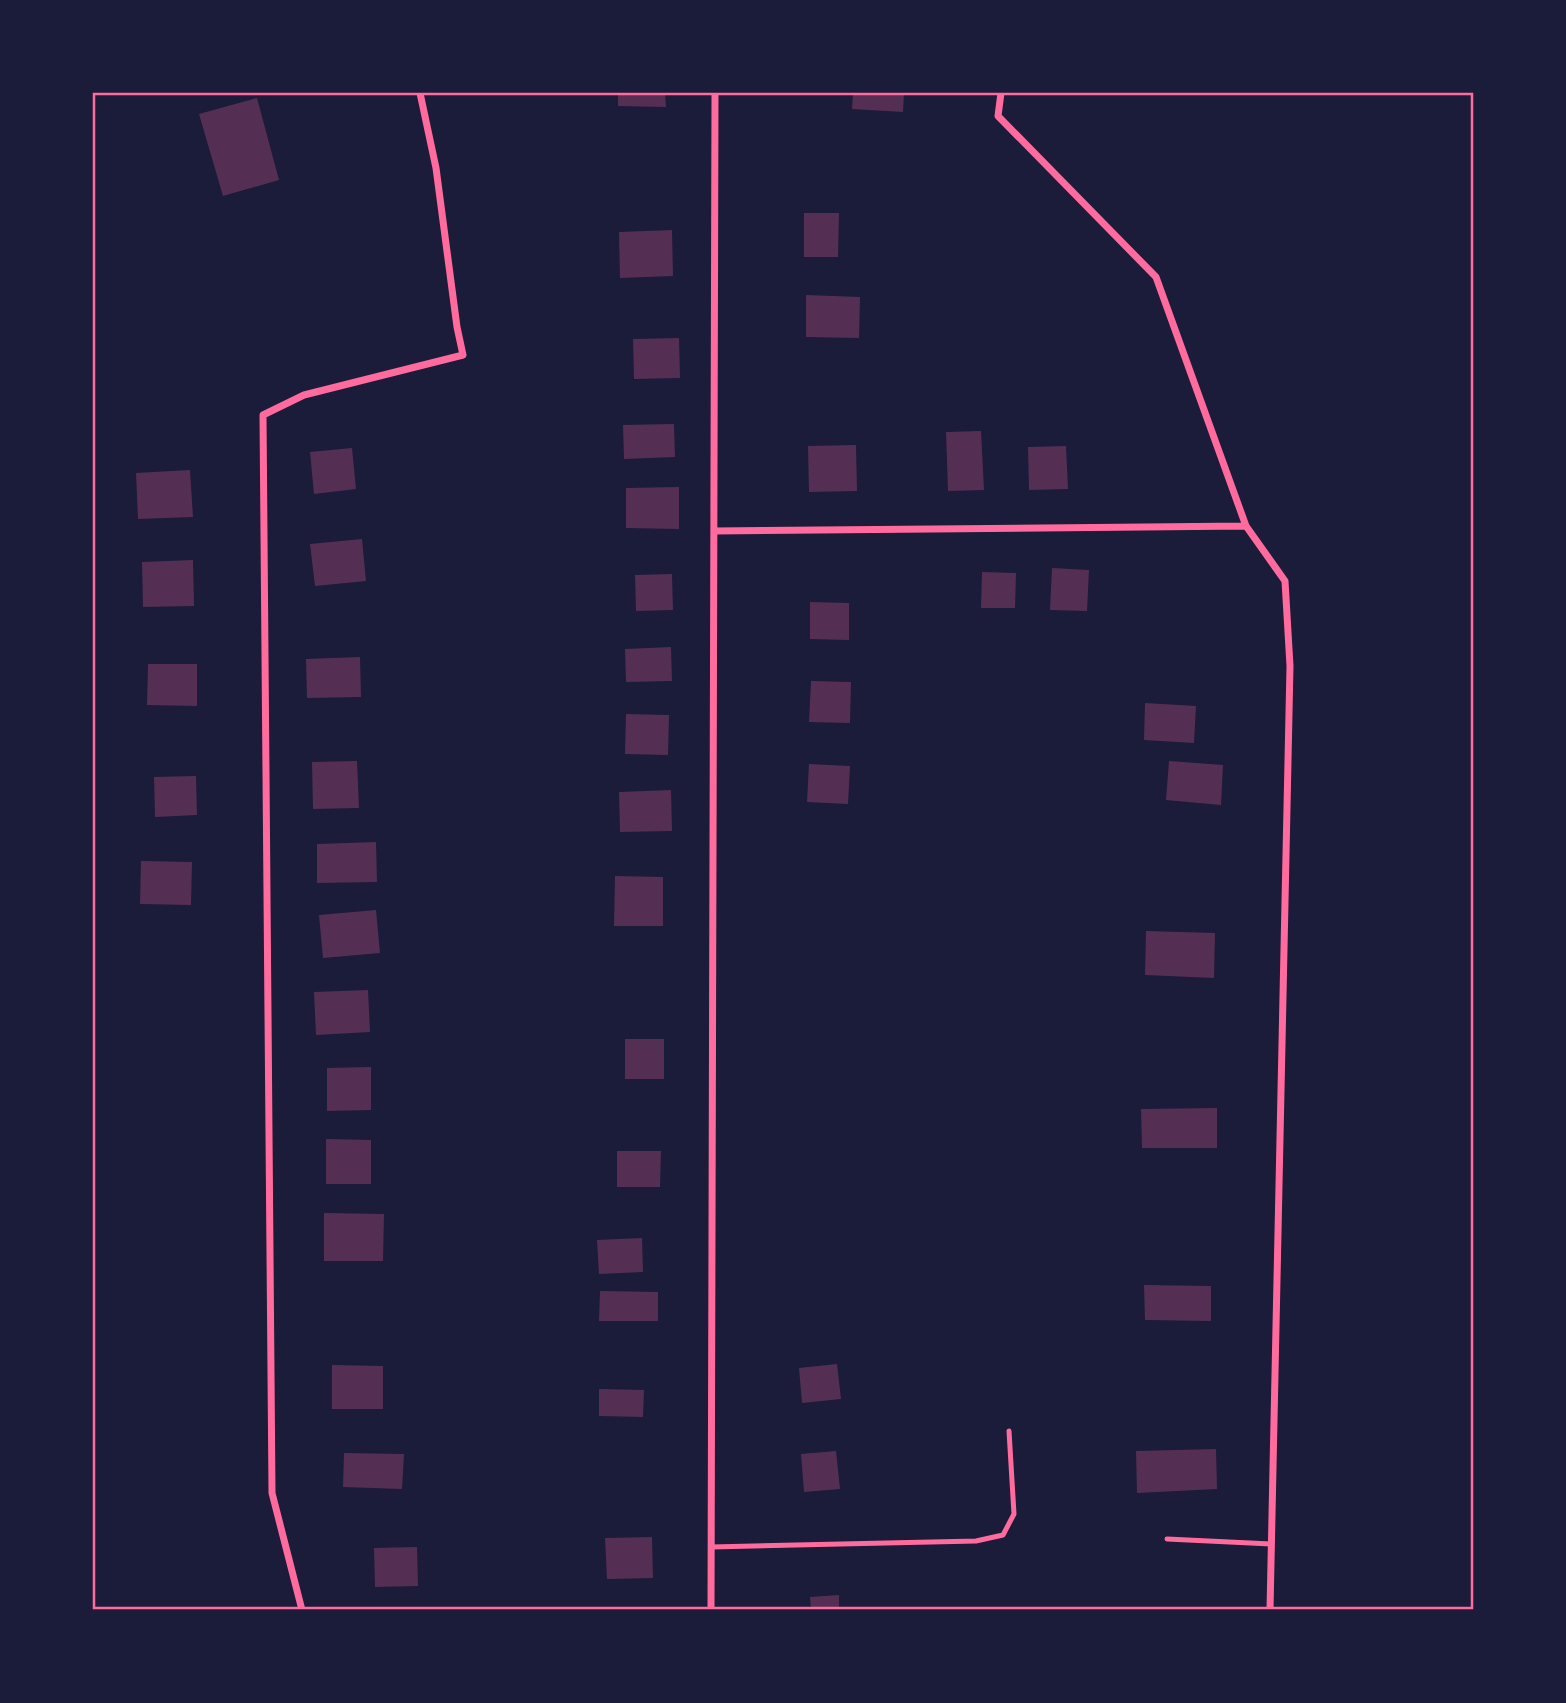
<svg xmlns="http://www.w3.org/2000/svg" width="1566" height="1703" font-family="'Source Serif 4',serif">
	<rect width="100%" height="100%" fill="#1b1b3a"/>
	<path fill="#542f53" d="M618 93H665L666 107 618 106Z
		M853 93H904L903 112 852 109Z
		M257 98 279 180 223 196 199 114Z
		M804 213H839L838 257H804Z
		M672 230 673 276 620 278 619 232Z
		M806 295 860 297 859 338 806 337Z
		M679 338 680 378 634 379 633 339Z
		M674 424 675 457 624 459 623 425Z
		M981 431 984 490 948 491 946 432Z
		M856 445 857 491 809 492 808 446Z
		M1066 446 1068 489 1029 490 1028 447Z
		M352 448 356 489 314 494 310 452Z
		M190 470 193 517 138 519 136 473Z
		M679 487V529L626 528V488Z
		M362 539 366 581 315 586 310 544Z
		M193 560 194 606 143 607 142 562Z
		M1052 568 1089 570 1087 611 1050 610Z
		M982 572 1016 573 1015 608H981Z
		M672 574 673 610 636 611 635 575Z
		M810 602 849 603V640L810 639Z
		M671 647 672 681 626 682 625 649Z
		M360 657 361 697 307 698 306 659Z
		M148 664H197V706L147 705Z
		M811 681 851 682 850 723 809 722Z
		M1145 703 1196 706 1194 743 1144 740Z
		M626 714 669 715 668 755 625 754Z
		M357 761 359 808 313 809 312 762Z
		M1169 761 1223 765 1221 805 1166 800Z
		M809 764 850 766 848 804 807 802Z
		M196 776 197 815 155 817 154 777Z
		M671 790 672 831 620 832 619 792Z
		M376 842 377 882 317 883V844Z
		M141 861 192 862 191 905 140 904Z
		M615 876 663 877V926H614Z
		M376 910 380 953 323 958 319 915Z
		M1146 931 1215 933 1214 978 1145 975Z
		M368 990 370 1032 316 1035 314 992Z
		M625 1039H664V1079H625Z
		M371 1067V1110L327 1111V1068Z
		M1217 1108V1148H1142L1141 1109Z
		M326 1139 371 1140V1184H326Z
		M617 1151H661L660 1187H617Z
		M324 1213 384 1214 383 1261H324Z
		M642 1238 643 1272 599 1274 597 1240Z
		M1144 1285 1211 1286V1321L1145 1320Z
		M600 1291 658 1292V1321H599Z
		M837 1364 841 1399 802 1403 799 1368Z
		M332 1365 383 1366V1409H332Z
		M599 1389 644 1390 643 1417 599 1416Z
		M1216 1449 1217 1489 1137 1493 1136 1451Z
		M836 1451 840 1489 804 1492 801 1454Z
		M344 1453 404 1454 402 1489 343 1487Z
		M652 1537 653 1578 607 1579 605 1538Z
		M417 1547 418 1586 375 1587 374 1548Z
		M839 1595V1610H811L810 1597Z"/>
	<g fill="none" stroke-linecap="round" stroke-linejoin="round">
		<path stroke="#ff6b9d" stroke-width="5" d="M1167 1539 1271 1544
			M711 1547 976 1541 1003 1535 1014 1514 1009 1431"/>
		<path stroke="#ff6b9d" stroke-width="7" d="M1001 93 998 116 1156 277 1246 526 1285 581 1290 666 1270 1610
			M714 531 1246 526
			M302 1610 272 1493 263 415 304 395 463 355 457 327 436 168 420 93
			M711 1610 715 93"/>
	</g>
	<rect width="1566" height="1703" fill="none" stroke="#1b1b3a" stroke-width="189"/>
	<rect x="94" y="94" width="1378" height="1514" fill="none" stroke="#ff6b9d" stroke-width="2.5"/>
</svg>
